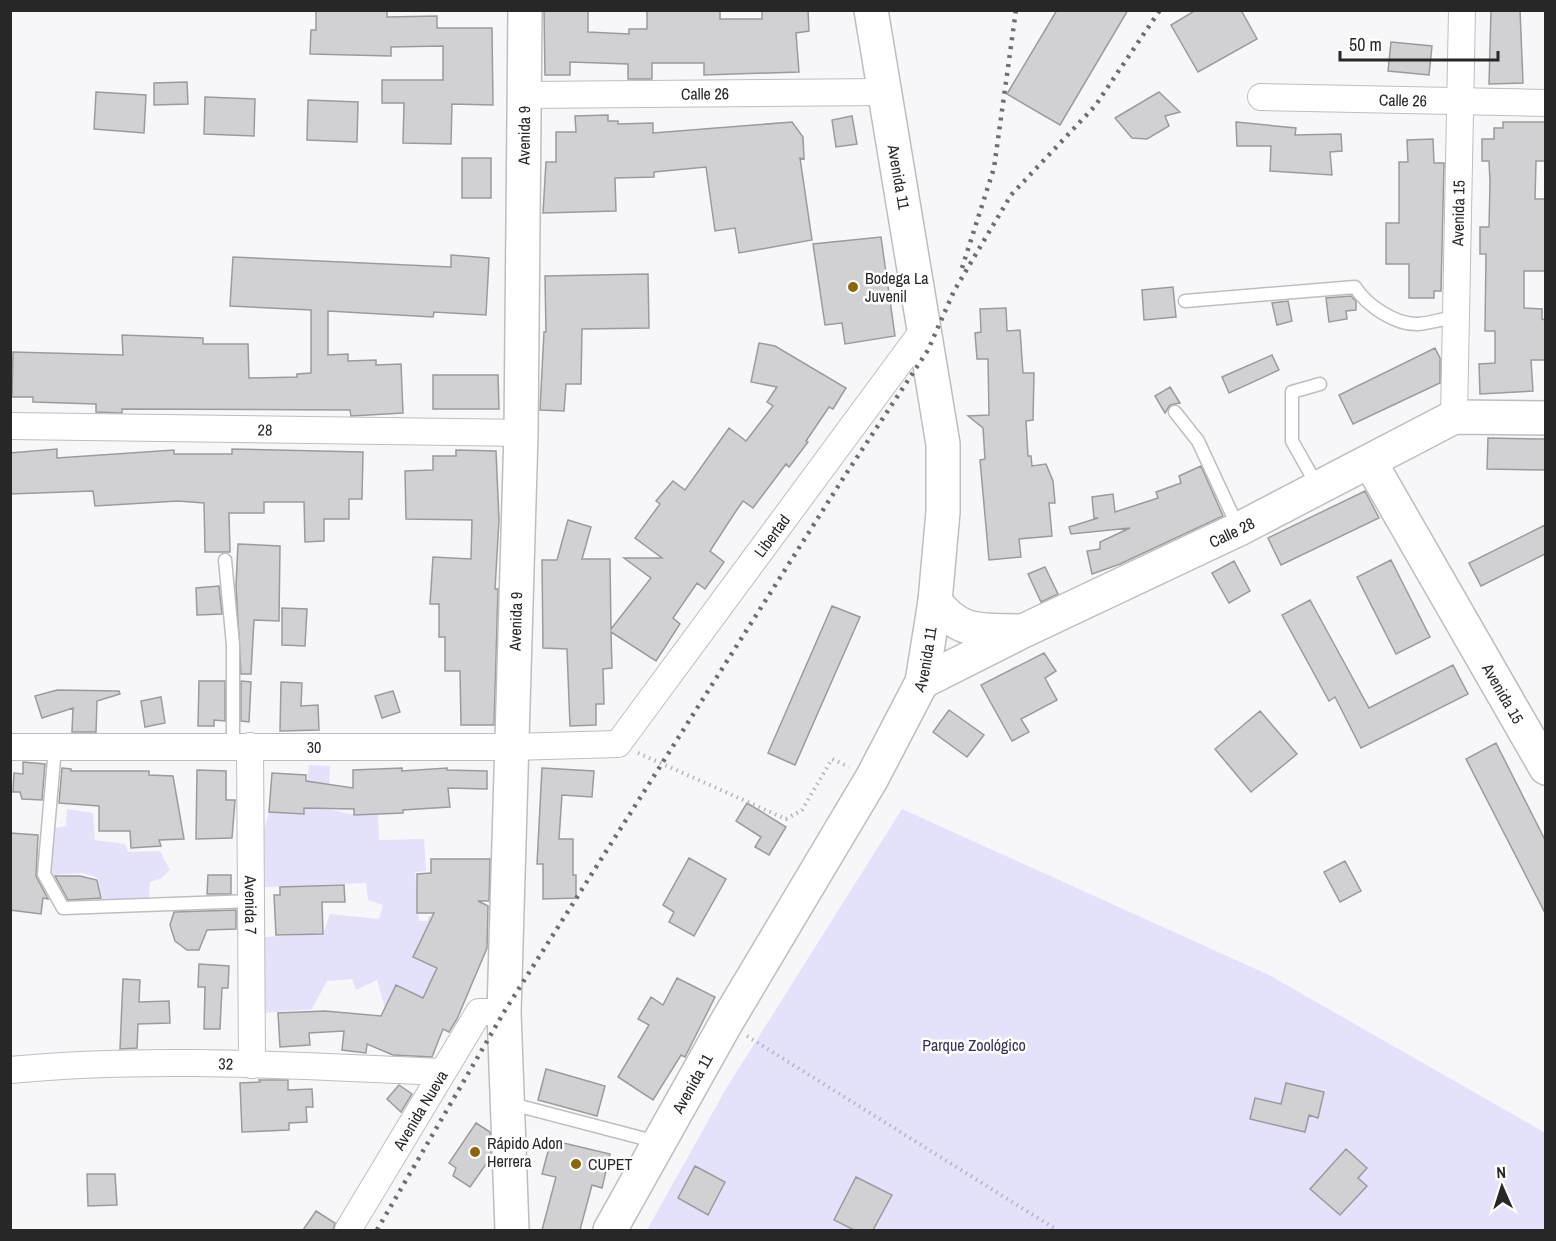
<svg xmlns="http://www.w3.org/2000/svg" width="1556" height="1241" font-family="'Archivo Narrow',sans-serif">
	<rect width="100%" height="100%" fill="#f7f7fa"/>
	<path fill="#e4e2fa" d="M309 765 330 766 328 809 354 815 378 814 379 840 424 839 426 871 415 872 419 921H428V916L458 913 422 938 413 957 437 968 423 998 396 985 385 1008 377 980 356 990 352 979 327 981 312 1009 264 1013 263 937 323 934 330 914 379 919 383 905 368 900 366 883 265 887 264 830 269 812 304 814Z
		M67 809 93 813 95 840 125 844 128 852 160 851 170 870 160 879 150 882 149 898 103 902 98 878 83 873 51 875 49 866 51 829 66 826Z
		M902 809 1269 975 1544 1132 1545 1230H647L727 1087Z"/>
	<path fill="#d1d0d3" stroke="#9b9b9e" stroke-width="1.5" d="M316 10H387V17L437 16V28H492L493 105 452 104 451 144 403 143 404 103H382V80H443V46L391 47V56L310 54 311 30H316Z
		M544 10H588V32L629 34V29H647V10H720V19H762V10H808L809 31 796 33 799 72 704 75V63H652V79H628V64L570 62V75H545Z
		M1057 10H1128L1060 125 1007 94Z
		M1196 10H1241L1257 39 1198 72 1171 25Z
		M1491 10H1520L1523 83 1489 84Z
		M1391 42 1432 46 1429 75 1388 71Z
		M187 82 188 104 154 105V83Z
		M96 92 146 95 144 133 94 129Z
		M1159 92 1180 112 1165 116 1169 126 1147 139 1132 138 1115 118Z
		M205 97 255 99 254 136 204 134Z
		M308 100 358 102 357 142 307 140Z
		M608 115V121H618V124L653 123V133L792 122 803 137 804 159 800 158 812 240 739 253 735 228 715 231 706 167 654 172V177L615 178 616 211 543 213 546 162H556V132H576L575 116Z
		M852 116 857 144 836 147 832 120Z
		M1236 122 1296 128 1295 135 1341 134 1342 151 1330 152 1332 175 1270 171 1271 146H1237Z
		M1503 122H1545V161H1536L1535 199H1545V271H1524V308L1542 309V319L1545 320V360H1531L1533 391 1480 394 1479 364 1495 363V331H1485L1486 254H1480V227H1489L1490 182 1489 161H1482V139H1494V128H1503Z
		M1433 139 1434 163H1444L1441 291H1434V298H1409V264H1386V223H1399V162H1408L1407 140Z
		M462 158H491V198H462Z
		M881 237 895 336 845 344 842 323 825 325 813 244Z
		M451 255 489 258 486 315 434 312 433 317 328 311V355L348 354V361L376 360V365L401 364 403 413 351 416 350 410 122 409V413L96 412V404L33 402V397H12L13 352 123 355 122 335 203 338V344H248L249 378 297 377V374L311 373V310L230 306 233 257 451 267Z
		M648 274 649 328 582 329 581 384H566L564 411 540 410 544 332H546L545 276Z
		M1173 287 1176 317 1144 320 1142 290Z
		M1351 296 1356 301V310L1346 311 1347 319 1329 322 1326 298Z
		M1288 301 1292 321 1277 325 1272 303Z
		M1006 308 1007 331 1020 330 1023 373H1034L1033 420 1026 421 1028 456H1031L1032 466 1046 464 1053 481 1055 503H1049L1052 536 1019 539 1021 557 989 560 980 460 985 459 983 428 968 416 989 415 988 359H977L975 333 981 332 980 309Z
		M759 343 775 346 846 388 833 409 829 407 806 441 808 442 789 467 786 464 753 508 743 501 734 514 710 551 724 562 705 589 697 583 673 618 680 624 656 661 611 632 612 668 603 669 604 704H596V725L570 726 567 649 543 648 542 560H557L568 520 591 527 582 559H610L611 629 651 578 624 558H662L635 538 660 504 656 501 673 481 685 490 729 428 746 441 773 406 767 402 777 387 751 382Z
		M1435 348 1440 358V383L1353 424 1339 395Z
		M1272 355 1279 370 1229 393 1222 377Z
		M433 375H498L499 409H433Z
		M1170 387 1180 403 1170 405 1165 413 1155 396Z
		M1488 438 1545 439V470L1487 469Z
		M57 449V458L174 450V454H232V449L363 452 362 499H349V519H324V541L305 542 304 502H264V513H229L230 552H205L204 503 178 501 95 506 93 491 10 494V453Z
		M456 450 496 451 499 520 495 589H498L494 725H461L460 671H445V637H439V604H430L433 557 471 559 472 520 406 519 405 471 433 470V456H456Z
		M1201 466 1223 516 1120 564 1092 574 1087 551 1100 549V542L1130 528 1071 534 1069 527 1098 518H1094L1092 497 1113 494 1115 512 1158 498 1156 492 1181 483 1179 476Z
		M1365 491 1379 518 1281 565 1268 538Z
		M1545 525V554L1481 586 1469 563Z
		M238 544 280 546 279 621 254 620 251 674H241L236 586Z
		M1391 560 1430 637 1396 654 1357 577Z
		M1234 561 1250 591 1229 603 1212 573Z
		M1045 567 1058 594 1041 602 1028 574Z
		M219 586 222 614 197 615 196 588Z
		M1310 600 1369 708 1453 665 1468 694 1361 748 1335 697 1329 701 1282 615Z
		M832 606 860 617 795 765 768 753Z
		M282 608 307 609 305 646 282 645Z
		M1044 653 1056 671 1045 678 1057 700 1021 719 1029 732 1012 741 981 685Z
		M199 681H225V721L214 720V726H198Z
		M241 681 251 682 249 722 241 721Z
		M281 682 302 683 301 706 318 705 319 730 280 731Z
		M57 690 119 691 120 694 97 701 96 732H72L73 708 42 718 35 696Z
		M393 691 400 712 382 718 375 696Z
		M161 697 165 723 145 727 141 701Z
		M949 710 984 735 967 757 933 732Z
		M1260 711 1297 754 1251 792 1215 749Z
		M1496 743 1545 840V913L1466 759Z
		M23 762 45 764 42 800 22 799 20 792H13L14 773 23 774Z
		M62 768 71 769V771H149V775L173 776 184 839 159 840 161 846 131 848 130 831H99V806L59 803Z
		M402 768V771L447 768V770L487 771V789L448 788 450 807 403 810V813L354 815V809L304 808V814L269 812 272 773 306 775V781L353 788V770Z
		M542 768 594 771 592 797 562 795 559 839H573V875H576V898L543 899V864H537Z
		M197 770 226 771V800H235L232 838 196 839Z
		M747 803 786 827 769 855 755 847 761 837 736 821Z
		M10 833 38 835 36 876 48 899 43 898 41 914 10 910Z
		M689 858 726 879 694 936 669 922 674 912 663 905Z
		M431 859H490L489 901H478L488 906 487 948 457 1019 449 1032 443 1029 432 1057 393 1055 367 1044 366 1053 342 1050 344 1031 309 1033 310 1045 280 1047 278 1013 325 1011 381 1016 396 985 423 998 437 968 413 957 434 913H417V874L431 873Z
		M1345 861 1361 891 1340 902 1324 872Z
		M208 875H231V894H207Z
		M55 876H80L97 880 101 898 68 900Z
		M344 885 345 902H322L323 934 276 935 274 895H280V887Z
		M236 910V929L207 930 199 950H187L175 941 170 925 174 912Z
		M199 964 229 966 228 988H222L220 1029H204L205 987H198Z
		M677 978 715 997 685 1057 681 1055 653 1100 618 1077 649 1025 638 1019 651 997 663 1005Z
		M123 979 140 980 139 1002 169 1001 170 1023 138 1024 137 1048 120 1049Z
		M546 1069 605 1086 597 1116 538 1100Z
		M259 1080H288V1090L312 1089 313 1107H306L307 1122 289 1123V1130L242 1132 240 1083 260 1082Z
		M1286 1083 1324 1092 1318 1118 1309 1115 1305 1132 1250 1119 1255 1098 1281 1104Z
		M399 1085 412 1094 401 1112 387 1099Z
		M476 1123 490 1132 491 1157 470 1187 453 1176 456 1168 449 1163Z
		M551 1140 610 1154 602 1188 592 1185 580 1230H542L556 1177 542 1174Z
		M1346 1149 1367 1168 1358 1178 1367 1186 1340 1215 1310 1189Z
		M695 1166 725 1182 708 1215 678 1198Z
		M87 1174H115L117 1205 88 1206Z
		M856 1177 892 1195 873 1230H854L834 1220Z
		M316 1211 335 1223 333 1230H303Z"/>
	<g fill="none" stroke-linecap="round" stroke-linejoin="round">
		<defs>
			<path id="lane" d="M1185 301 1355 287C1367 306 1396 325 1418 324 1430 323 1443 319 1455 317
				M1175 412 1198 441 1238 527
				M1318 487 1292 441V392L1320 384
				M225 560 233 645V747
				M55 748 44 874 63 908 252 901
				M508 1103 657 1142"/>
			<g id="street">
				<path id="s1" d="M525 95 884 92"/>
				<path id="s2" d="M1261 97 1546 103"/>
				<path id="s3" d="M1454 417 1462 10"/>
				<path id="s4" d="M10 426 521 433"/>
				<path id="s5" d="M250 746 252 1065"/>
				<path id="s6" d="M10 747H511L618 744 925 328"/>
				<path id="s7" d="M10 1070C153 1056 298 1066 441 1072"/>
				<path id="s8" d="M348 1230 479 1012H504"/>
			</g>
			<g id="secondary">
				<path id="s9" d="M1370 462 1546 768"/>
				<path d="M935 601C959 634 980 630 1018 631"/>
				<path id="s10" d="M922 682 1023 631 1239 529 1454 417 1546 418"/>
				<path id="s11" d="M512 1230 504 1012 521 433 525 10"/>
				<path id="s12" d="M610 1230 726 1023 872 778 922 682 935 601 943 512V444L871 10"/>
			</g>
		</defs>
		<use href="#lane" stroke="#bebdc0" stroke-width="15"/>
		<use href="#street" stroke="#bebdc0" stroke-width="28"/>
		<use href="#secondary" stroke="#bebdc0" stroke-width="36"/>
		<path stroke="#b6b6b8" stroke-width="4" stroke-dasharray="1.5 4.5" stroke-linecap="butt" d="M638 753 786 819 802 810 832 759 849 767
			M747 1036 1057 1230"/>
		<use href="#lane" stroke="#fff" stroke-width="12"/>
		<use href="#street" stroke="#fff" stroke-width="26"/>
		<use href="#secondary" stroke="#fff" stroke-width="33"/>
		<path stroke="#6e6e6f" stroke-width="4.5" stroke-dasharray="3 6" stroke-linecap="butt" d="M962 268 994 168 1016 10
			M377 1230 504 1012 844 477 928 350 954 291 1011 195 1095 106 1160 10"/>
	</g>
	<g fill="#8e650a" stroke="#fff" stroke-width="2">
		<circle cx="853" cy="287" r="6"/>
		<circle cx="475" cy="1152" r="6"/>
		<circle cx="576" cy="1164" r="6"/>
	</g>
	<g text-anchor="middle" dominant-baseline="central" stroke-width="5" stroke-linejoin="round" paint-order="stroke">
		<g font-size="16" fill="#272728" stroke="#fff">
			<text stroke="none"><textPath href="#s1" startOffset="180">Calle 26</textPath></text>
			<text stroke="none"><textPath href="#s2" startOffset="142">Calle 26</textPath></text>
			<text stroke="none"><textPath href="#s11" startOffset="1095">Avenida 9</textPath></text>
			<text transform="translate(899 177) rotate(80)">Avenida 11</text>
			<text stroke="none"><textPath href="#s3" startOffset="204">Avenida 15</textPath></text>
			<text stroke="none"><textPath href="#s4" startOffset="255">28</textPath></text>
			<text stroke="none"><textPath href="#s10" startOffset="344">Calle 28</textPath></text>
			<text stroke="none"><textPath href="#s6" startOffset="867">Libertad</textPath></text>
			<text stroke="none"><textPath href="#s11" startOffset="609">Avenida 9</textPath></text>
			<text stroke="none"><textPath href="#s12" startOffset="654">Avenida 11</textPath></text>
			<text stroke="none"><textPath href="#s9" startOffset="267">Avenida 15</textPath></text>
			<text stroke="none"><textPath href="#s6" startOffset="304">30</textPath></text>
			<text stroke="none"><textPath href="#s5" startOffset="159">Avenida 7</textPath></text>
			<text stroke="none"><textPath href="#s7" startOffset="216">32</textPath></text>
			<text stroke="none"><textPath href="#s12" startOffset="168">Avenida 11</textPath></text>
			<text stroke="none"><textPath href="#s8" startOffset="140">Avenida Nueva</textPath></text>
		</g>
		<g font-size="16" fill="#272728" stroke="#fff" text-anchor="start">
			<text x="865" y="278">Bodega La<tspan x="865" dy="18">Juvenil</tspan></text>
			<text x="487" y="1143">Rápido Adon<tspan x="487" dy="18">Herrera</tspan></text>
			<text x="588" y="1164">CUPET</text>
		</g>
		<g font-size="16" fill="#372d61" stroke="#fff">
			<text x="974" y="1045">Parque Zoológico</text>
		</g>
	</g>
	<rect width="1556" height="1241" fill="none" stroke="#272728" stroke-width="24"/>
	<g transform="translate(1502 1187) rotate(357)" stroke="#ffffff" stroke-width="4.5" paint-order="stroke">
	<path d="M0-4.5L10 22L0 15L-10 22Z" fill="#272728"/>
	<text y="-9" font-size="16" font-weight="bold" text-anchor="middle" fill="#272728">N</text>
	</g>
	<path d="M1340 51v9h158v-9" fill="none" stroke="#272728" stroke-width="3"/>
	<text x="1349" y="51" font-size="18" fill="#272728" stroke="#ffffff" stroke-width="4.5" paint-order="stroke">50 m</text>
</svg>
